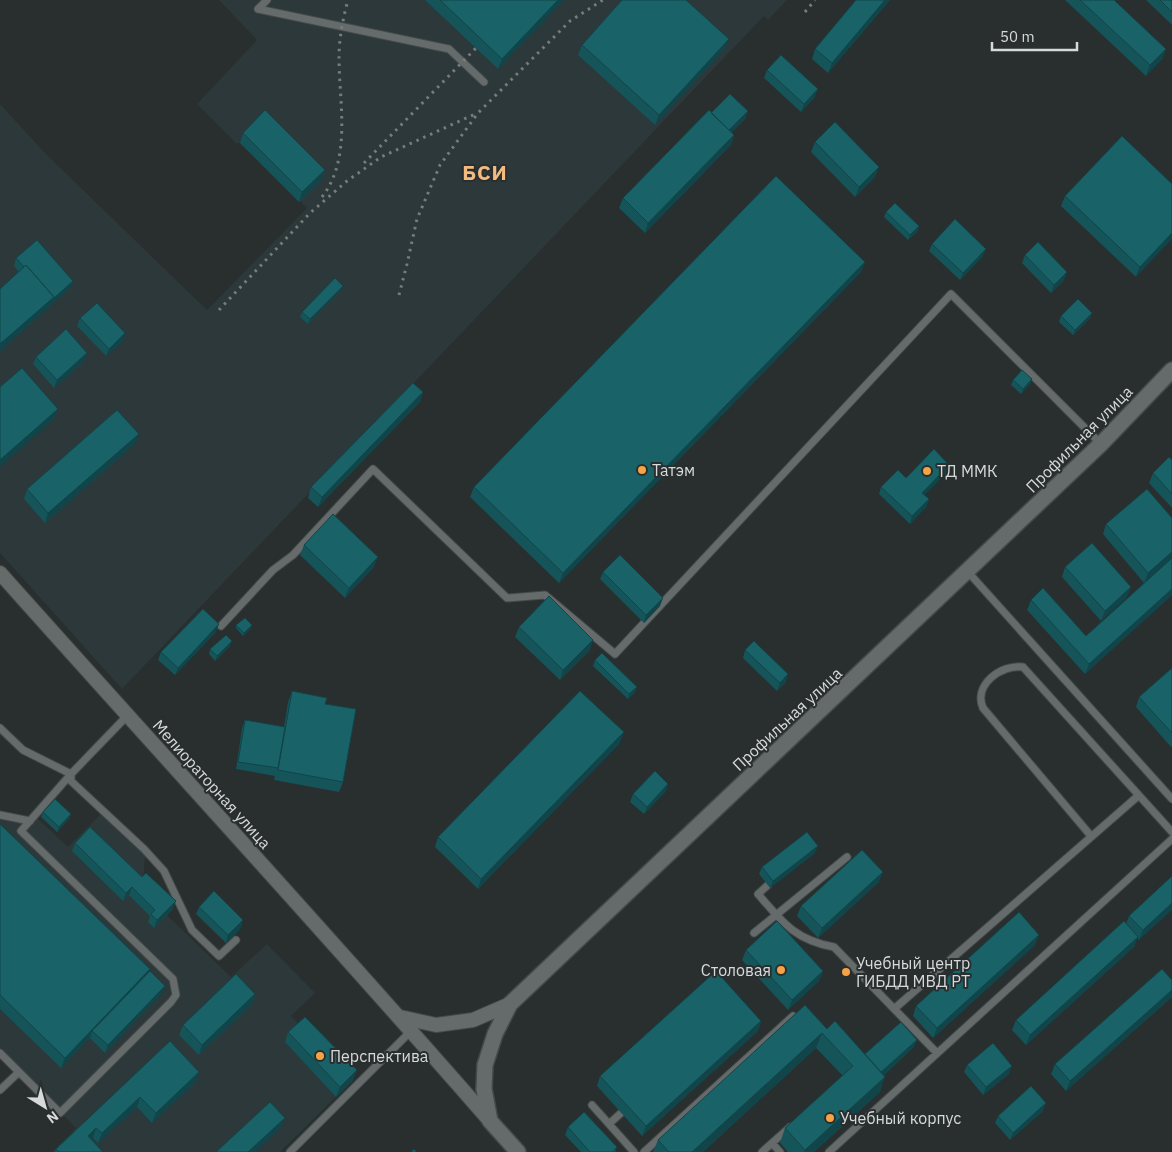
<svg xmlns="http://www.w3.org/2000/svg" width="1172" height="1152" font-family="'IBM Plex Sans',sans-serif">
	<rect width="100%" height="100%" fill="#292e2e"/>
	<path fill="#2c3839" d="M219 0H787L768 20 764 16 122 689 0 553V104L45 153 207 310 307 208 240 143H236L197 104 257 40Z
		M107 808 146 846 143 880 173 909 167 915 231 977 267 944 315 993 291 1016 353 1080 280 1152H52L76 1128 0 1054V818L35 816 68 847Z"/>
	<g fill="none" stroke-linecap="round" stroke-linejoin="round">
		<defs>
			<path id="lane" d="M258 9 449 49 484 82
				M258 9 267 0
				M968 572 1172 799
				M221 626 273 570 293 555 373 469 507 598 545 595 615 654 951 294 1101 444
				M0 728 23 750 71 774
				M71 774V781L144 849 164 871 192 930 219 956 236 940
				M0 815 30 821
				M1091 836 983 708C973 685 1001 664 1023 667L1172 832
				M768 885 758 894C782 922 795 940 834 947L937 1053
				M754 933 847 857
				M894 1009 1138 796
				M0 1053 60 1113 171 1002 176 995 173 979 21 831 71 774 127 716
				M0 1090 19 1072
				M592 1105 634 1152
				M609 1124 621 1113
				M772 1143 780 1152
				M290 1152 411 1031
				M644 1152 793 1016
				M762 1152 790 1127
				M829 1152 1172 839"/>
			<path id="street" d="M0 573C163 756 329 936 490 1121
				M400 1017 436 1025 473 1020 510 1004"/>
			<path id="secondary" d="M518 1152 490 1121 484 1089 485 1065 495 1034 510 1004 1101 444 1172 370"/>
		</defs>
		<use href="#lane" stroke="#444949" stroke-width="9"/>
		<use href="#street" stroke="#444949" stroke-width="16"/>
		<use href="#secondary" stroke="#444949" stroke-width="18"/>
		<use href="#lane" stroke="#656a6b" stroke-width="7"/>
		<use href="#street" stroke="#656a6b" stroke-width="14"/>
		<use href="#secondary" stroke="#656a6b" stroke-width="15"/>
		<path stroke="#787c7c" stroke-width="3" stroke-dasharray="2.5 5" stroke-linecap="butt" d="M805 12 815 0
			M364 163 476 48
			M322 197C352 158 339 103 339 57 339 39 343 18 348 0
			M399 295 407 264 417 219 440 165 478 113 570 21 603 0
			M219 310 310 213 347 181 381 157 475 114"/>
	</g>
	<path fill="#155459" d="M425 0H564L498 69Z
		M856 0H890L828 73 812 59 815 49Z
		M1065 0H1114L1166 49 1162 59 1146 76Z
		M1146 0H1172V25Z
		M582 45 725 49 655 125 578 55Z
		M767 70 815 97 801 112 764 78Z
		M748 111 745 119 731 133 734 135 731 145 645 233 619 208 623 198 711 113Z
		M243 133 325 170 321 180 299 202 240 143Z
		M815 142 875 177 855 197 811 152Z
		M1172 184 1136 277 1061 206 1065 196Z
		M886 212 919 226 917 232 908 240 884 217Z
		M932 244 983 256 960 280 929 251Z
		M1025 255 1064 280 1051 293 1022 263Z
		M16 258 73 281 70 288 0 351V289L19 272 14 266Z
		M861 272 559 583 470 497 474 487Z
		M341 291 308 324 300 317 302 312Z
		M1092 313 1090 318 1073 335 1059 322 1061 316Z
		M80 318 123 341 106 356 77 326Z
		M36 357 84 361 54 388 33 364Z
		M1032 379 1030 384 1021 394 1011 385 1013 380Z
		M423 392 420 402 318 507 308 498 311 487Z
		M135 444 45 523 24 499 27 489Z
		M1172 460V508L1149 483 1153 473Z
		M949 465 947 472 924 495 929 499 926 507 910 524 879 494 881 487 906 478Z
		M1172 518V595L1085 674 1027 610 1031 600 1086 636 1144 583 1103 534 1106 524Z
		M304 545 374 567 345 598 300 555Z
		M1065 567 1127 597 1101 621 1062 577Z
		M603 572 660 606 644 623 600 579Z
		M236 625H252L251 628 243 636 236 628Z
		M519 627 590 650 560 680 515 637Z
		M216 632 175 675 158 660 161 652Z
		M230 646 215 661 209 654 210 649Z
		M745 650 786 682 777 691 743 658Z
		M595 660 635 692 628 699 593 666Z
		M1172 668V746L1171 747 1136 707 1139 697Z
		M292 691 325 704 343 782 339 792 274 780 275 775V776L236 769 242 728 245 720 284 727 288 702Z
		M620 743 478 889 435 847 438 837Z
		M666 791 644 814 630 802 633 794Z
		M43 812 71 814 69 819 57 832 41 817Z
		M0 824 150 971 162 993 105 1053 90 1038 61 1068 0 1009Z
		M75 843 173 909 154 928 148 922 150 916 129 895 123 901 72 851Z
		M815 853 770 888 759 874 762 867Z
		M1172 876 1139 940 1137 938 1134 947 1026 1045 1012 1030 1016 1020 1126 924 1129 916Z
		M879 882 818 938 797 916 801 906Z
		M199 907 241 928 226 943 196 914Z
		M1035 945 933 1038 913 1016 916 1006Z
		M746 950 823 971 819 981 788 1010 742 960Z
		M1172 980V997L1066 1091 1051 1074 1055 1064Z
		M255 994 252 1004 199 1055 179 1035 183 1025Z
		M761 1021 758 1031 642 1136 597 1086 600 1076Z
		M827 1029 865 1054 914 1047 884 1075 880 1092 814 1152H788L780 1143 785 1128 843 1076 816 1048 703 1152H653L658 1140Z
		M288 1032 353 1080 336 1097 285 1042Z
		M170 1041 196 1082 152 1123 137 1107 98 1143 93 1138 91 1139 103 1152H55L56 1149Z
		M967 1065 1009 1074 983 1095 964 1072Z
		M1043 1111 1010 1140 995 1123 998 1116Z
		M568 1127 617 1147 615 1152H581L565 1135Z"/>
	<path fill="#114549" d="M558 0H564L498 69 502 59Z
		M885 0H890L828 73 832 63Z
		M729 39 725 49 655 125 659 115Z
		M1166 49 1162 59 1146 76 1150 65Z
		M818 89 815 97 801 112 804 104Z
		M748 111 745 119 725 140 728 132Z
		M734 135 731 145 645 233 648 223Z
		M879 167 875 177 855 197 859 187Z
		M325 170 321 180 299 202 302 192Z
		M919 226 917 232 908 240 910 235Z
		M1172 233V239L1136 277 1140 267Z
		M986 249 983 256 960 280 963 273Z
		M865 262 861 272 559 583 563 573Z
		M1067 272 1064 280 1051 293 1054 285Z
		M73 281 70 288 0 351V344L54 297Z
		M343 286 341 291 308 324 310 319Z
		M1092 313 1090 318 1073 335 1075 330Z
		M125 333 123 341 106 356 109 349Z
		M87 353 84 361 54 388 57 380Z
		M1032 379 1030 384 1021 394 1023 389Z
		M423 392 420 402 318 507 322 497Z
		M58 409 54 419 0 467V460Z
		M139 434 135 444 45 523 48 513Z
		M949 465 947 472 919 501 922 493Z
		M929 499 926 507 910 524 912 516Z
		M1172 552V559L1144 583 1148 573Z
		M378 557 374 567 345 598 349 588Z
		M1131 587 1127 597 1101 621 1105 611Z
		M1172 589V595L1085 674 1089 664Z
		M663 598 660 606 644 623 646 615Z
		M219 624 216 632 175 675 178 668Z
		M252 625 251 628 243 636 244 633Z
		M593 640 590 650 560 680 563 670Z
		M232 641 230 646 215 661 217 656Z
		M788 674 786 682 777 691 780 683Z
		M637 687 635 692 628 699 629 694Z
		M624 732 620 743 478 889 481 879Z
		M668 784 666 791 644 814 647 807Z
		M71 814 69 819 57 832 59 827Z
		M818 846 815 853 770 888 773 881Z
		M883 872 879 882 818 938 822 928Z
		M132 887 129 895 123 901 126 893Z
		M176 901 173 909 154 928 157 920Z
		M1172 903V910L1139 940 1143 930Z
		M243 920 241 928 226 943 228 935Z
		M1039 935 1035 945 933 1038 937 1028Z
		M1138 937 1134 947 1026 1045 1030 1035Z
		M150 969 147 979 92 1031 90 1038 61 1068 65 1058Z
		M823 971 819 981 788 1010 792 1000Z
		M165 986 162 993 105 1053 108 1045Z
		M1172 990V997L1066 1091 1070 1081Z
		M255 994 252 1004 199 1055 202 1045Z
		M761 1021 758 1031 642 1136 646 1126Z
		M822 1033 816 1048 703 1152H692Z
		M917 1040 914 1047 877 1081 879 1074Z
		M1012 1066 1009 1074 983 1095 986 1087Z
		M357 1070 353 1080 336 1097 340 1087Z
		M199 1072 196 1082 152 1123 156 1113Z
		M885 1077 880 1092 814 1152H804L805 1150Z
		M140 1097 137 1107 98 1143 102 1133Z
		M1046 1103 1043 1111 1010 1140 1013 1133Z
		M285 1118 281 1128 255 1152H248Z
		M96 1128 93 1138 84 1146 88 1136Z"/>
	<path fill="#186268" stroke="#114549" d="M440 0H558L502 59Z
		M622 0H686L729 39 659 115 582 45Z
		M856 0H885L832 63 815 49Z
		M1080 0H1114L1166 49 1150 65Z
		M1160 0H1172V12Z
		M781 55 818 89 804 104 767 70Z
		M730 94 748 111 729 130 711 113Z
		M265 110 325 170 302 192 243 133Z
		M709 110 734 135 648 223 623 198Z
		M835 122 879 167 859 187 815 142Z
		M1122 136 1172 184V233L1140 267 1065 196Z
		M776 176 865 262 563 573 474 487Z
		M895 203 919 226 910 235 886 212Z
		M955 219 986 249 963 273 932 244Z
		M37 240 73 281 53 299 54 297 26 265 24 267 16 258Z
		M1038 242 1067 272 1054 285 1025 255Z
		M26 265 54 297 0 344V289Z
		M335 278 343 286 310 319 302 312Z
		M1078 299 1092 313 1075 330 1061 316Z
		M97 303 125 333 109 349 80 318Z
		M66 329 87 353 57 380 36 357Z
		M22 368 58 409 0 460V387Z
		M1022 370 1032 379 1023 389 1013 380Z
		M413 383 423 392 322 497 311 487Z
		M117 410 139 434 48 513 27 489Z
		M934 449 949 465 922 493 929 499 912 516 881 487 898 470 906 478Z
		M1169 457 1172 460V494L1153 473Z
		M1147 489 1172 518V552L1148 573 1106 524Z
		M333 514 378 557 349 588 304 545Z
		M1092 543 1131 587 1105 611 1065 567Z
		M620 555 663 598 646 615 603 572Z
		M1172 558V589L1089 664 1031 600 1043 588 1086 636Z
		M549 596 593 640 563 670 519 627Z
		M203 609 219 624 178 668 161 652Z
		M245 618 252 625 244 633 236 625Z
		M226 635 232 641 217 656 210 649Z
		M754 641 788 674 780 683 745 650Z
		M602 653 637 687 629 694 595 660Z
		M1172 668V733L1139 697Z
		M292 691 327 698 325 704 356 709 343 782 278 770Z
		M580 691 624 732 481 879 438 837Z
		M245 720 285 727 278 768 238 762Z
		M655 771 668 784 647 807 633 794Z
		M55 799 71 814 59 827 43 812Z
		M0 824 150 969 65 1058 0 995Z
		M90 827 142 877 146 873 176 901 157 920 151 914 155 910 132 887 126 893 75 843Z
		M807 832 818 846 773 881 762 867Z
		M862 850 883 872 822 928 801 906Z
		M1172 876V903L1143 930 1129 916Z
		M214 891 243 920 228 935 199 907Z
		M1019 912 1039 935 937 1028 916 1006Z
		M777 921 823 971 792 1000 746 950Z
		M1124 921 1138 937 1030 1035 1016 1020Z
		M1162 969 1172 980V990L1070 1081 1055 1064Z
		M150 971 165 986 108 1045 92 1031Z
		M716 971 761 1021 646 1126 600 1076Z
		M236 974 255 994 202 1045 183 1025Z
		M805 1005 827 1029 835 1021 885 1077 805 1150 785 1128 853 1066 822 1033 692 1152H669L658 1140Z
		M305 1017 357 1070 340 1087 288 1032Z
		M901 1022 917 1040 881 1072 865 1054Z
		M170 1041 199 1072 156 1113 140 1097 102 1133 96 1128 88 1136 103 1152H59L56 1149Z
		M993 1043 1012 1066 986 1087 967 1065Z
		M1031 1086 1046 1103 1013 1133 998 1116Z
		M270 1102 285 1118 248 1152H216Z
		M584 1112 617 1147 612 1152H590L568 1127Z
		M414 1149 417 1152H411Z"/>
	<g fill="#f5a345" stroke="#292e2e" stroke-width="2">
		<circle cx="642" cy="470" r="5"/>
		<circle cx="927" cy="471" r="5"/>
		<circle cx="781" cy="970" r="5"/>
		<circle cx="846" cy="972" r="5"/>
		<circle cx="320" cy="1056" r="5"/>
		<circle cx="830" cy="1118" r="5"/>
	</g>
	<g text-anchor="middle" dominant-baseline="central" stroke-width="4" stroke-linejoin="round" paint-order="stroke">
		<g font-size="16" fill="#d7dadb" stroke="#292e2e">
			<text transform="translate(1079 439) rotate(-45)">Профильная улица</text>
			<text transform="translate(787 719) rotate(-43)">Профильная улица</text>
			<text transform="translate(212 784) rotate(48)">Мелиораторная улица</text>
		</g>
		<g font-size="16" fill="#d7dadb" stroke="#292e2e" text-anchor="start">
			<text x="652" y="470">Татэм</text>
			<text x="937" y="471">ТД ММК</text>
			<text x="856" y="963">Учебный центр<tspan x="856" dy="18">ГИБДД МВД РТ</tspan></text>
			<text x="771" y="970" text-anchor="end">Столовая</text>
			<text x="330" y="1056">Перспектива</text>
			<text x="840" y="1118">Учебный корпус</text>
		</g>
		<g font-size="21" font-weight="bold" letter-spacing="1" fill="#f4bb80" stroke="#292e2e">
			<text x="485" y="172">БСИ</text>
		</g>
	</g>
	<g transform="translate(45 1107) rotate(143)" stroke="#292e2e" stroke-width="4" paint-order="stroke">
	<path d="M0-4L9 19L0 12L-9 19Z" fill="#d7dadb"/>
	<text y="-8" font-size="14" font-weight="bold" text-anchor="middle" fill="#d7dadb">N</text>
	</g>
	<path d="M992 42v8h85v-8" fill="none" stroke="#d7dadb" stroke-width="2.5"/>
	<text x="1000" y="42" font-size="15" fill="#d7dadb" stroke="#292e2e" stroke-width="4" paint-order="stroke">50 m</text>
</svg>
